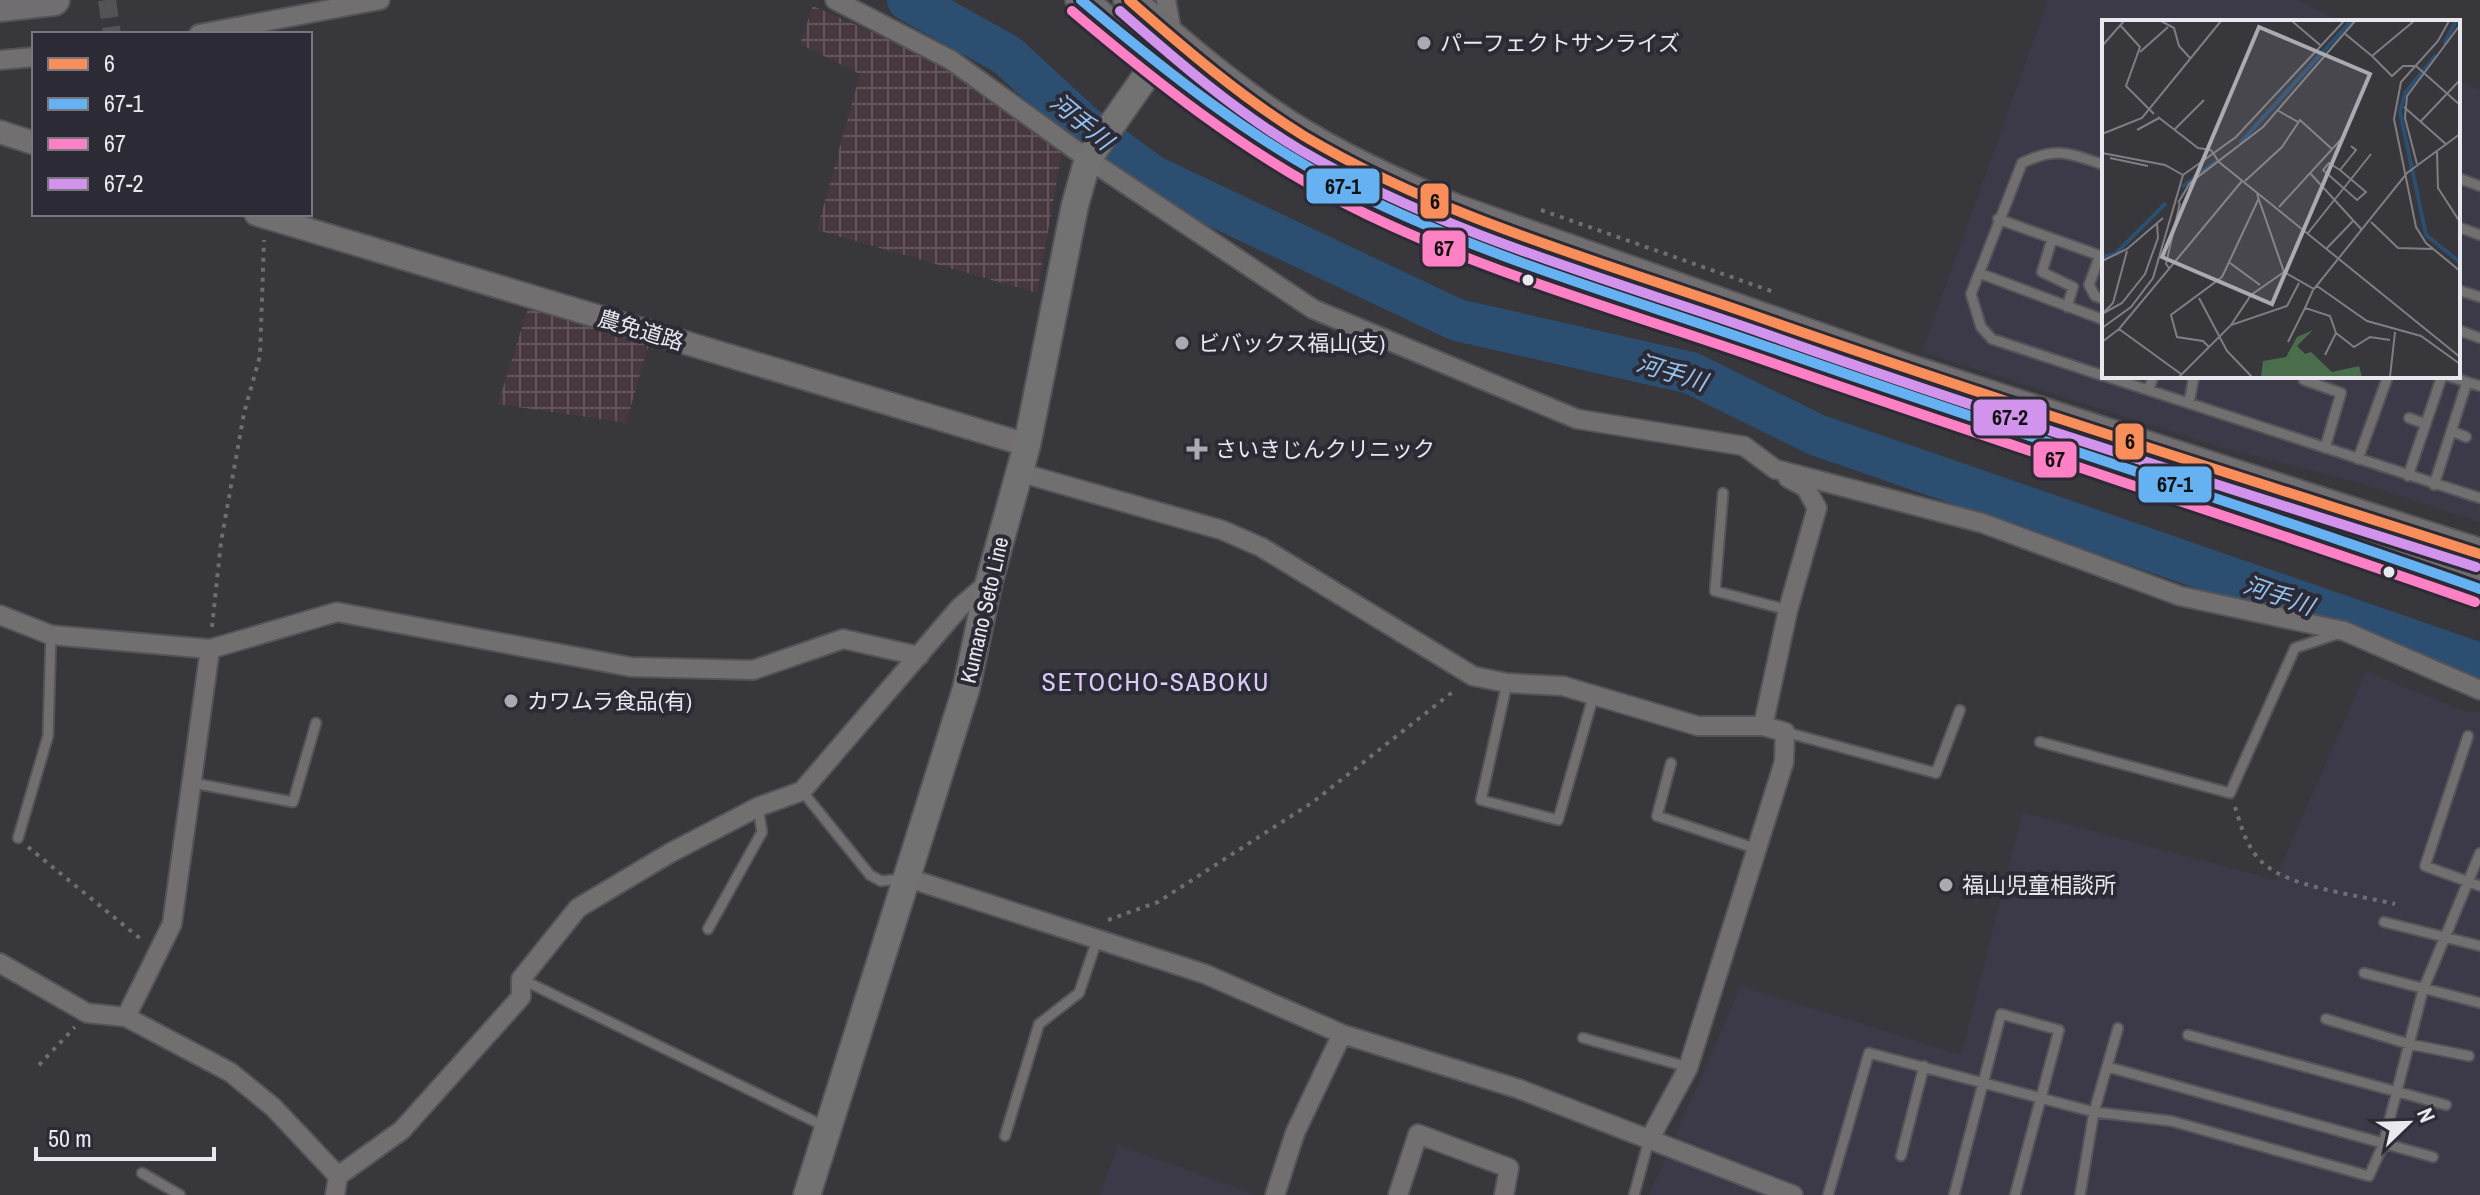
<svg xmlns="http://www.w3.org/2000/svg" width="2480" height="1195" font-family="'Archivo Narrow','Noto Sans JP',sans-serif">
	<defs>
		<pattern id="industrial-grid" width="8" height="8" patternUnits="userSpaceOnUse" patternTransform="scale(2)"><rect width="8" height="8" fill="#47373f"/><path d="M0 4h8M4 0v8" fill="none" stroke="#62545b"/></pattern>
	</defs>
	<rect width="100%" height="100%" fill="#37373c"/>
	<path fill="#3c3948" d="M2048 0H2299L2343 22H2104V376H2458V79L2480 90V522L2359 483 2219 447 1922 352Z
		M2366 671 2466 712H2480V1195H1649L1741 986 1961 1055 2022 812 2275 880Z
		M1118 1145 1257 1195H1100Z"/>
	<path fill="url(#industrial-grid)" d="M813 6 931 58 1063 146 1037 293 817 230 860 74 800 44Z
		M528 308 649 344 626 423 498 404Z"/>
	<g fill="none" stroke-linecap="round" stroke-linejoin="round">
		<path stroke="#2b4e71" stroke-width="42" d="M908 0 1007 55 1083 125 1152 176 1457 320 1691 373 1817 435 2480 664"/>
		<path stroke="#525257" stroke-width="18" stroke-dasharray="18 9" stroke-linecap="butt" d="M107 0 112 34"/>
		<defs>
			<path id="service" d="M2104 165C2069 153 2057 146 2022 163L1971 294 1981 327 1992 339 2104 376
				M2458 178 2480 186
				M1998 219 2104 257
				M2458 227 2480 235
				M2052 239 2042 272 2073 287 2067 307
				M2100 255 2089 285 2095 296 2104 299
				M1979 273 2104 320
				M2458 290 2480 297
				M2458 330 2480 338
				M2105 376 2480 498
				M2305 376 2304 380 2341 393 2325 448
				M2448 376 2480 386
				M2149 390 2153 376
				M2189 403 2194 376
				M2409 418 2426 424
				M2452 431 2466 437
				M2358 459 2388 376
				M2408 476 2442 376
				M2434 485 2467 382
				M1723 493 1715 591 1788 610
				M1507 683 1481 800 1558 820 1594 694
				M1785 732 1936 773 1960 710
				M2468 736 2425 866 2480 886
				M2040 742 2230 793 2295 648 2337 634
				M1671 763 1657 816 1757 849
				M193 783 293 802 316 723
				M802 791 870 875 881 881 901 879
				M18 838 48 736 51 635
				M2384 922 2480 946
				M708 929 762 832 758 807
				M2364 973 2480 1003
				M521 979 824 1126
				M2326 1019 2409 1044 2469 1056
				M2188 1035 2446 1105
				M1583 1038 1688 1067
				M2108 1067 2433 1157
				M1005 1136 1039 1024 1079 993 1097 940
				M1901 1156 1924 1066
				M142 1173 180 1195
				M1634 1195 1649 1140
				M1828 1195 1869 1053 2094 1112 2118 1028
				M1954 1195 2001 1014 2059 1030 2015 1195
				M2080 1195 2094 1112 2171 1121 2369 1176 2383 1145 2423 990 2480 853"/>
			<path id="minor" d="M835 0 951 60 1088 159 1313 309 1577 419 1744 446 1775 469 1982 523 2180 596 2344 631 2480 690
				M1166 0 1173 39
				M199 34 380 0
				M0 60 34 57
				M1018 472 1222 530 1261 547 1473 676 1507 683 1563 686 1698 726H1763L1785 732 1784 762 1688 1068 1649 1140
				M0 615 51 635 210 649 337 612 631 667 753 670 843 639 919 656
				M1763 726 1788 610 1817 508 1806 488 1788 478
				M908 878 1205 974 1342 1034 1519 1089 1793 1195
				M0 963 87 1013 126 1017 230 1072 273 1107 338 1176
				M126 1017 172 924 210 649
				M335 1195 338 1176 402 1130 521 997V979L578 908 670 853 758 807 802 791 960 607 989 582
				M1275 1195 1295 1133 1342 1034
				M1398 1195 1418 1134 1509 1168 1504 1195"/>
			<path id="tertiary" d="M0 132 34 143
				M256 214 1027 445"/>
			<path id="secondary" d="M807 1195 966 689 989 582 1027 445 1075 205 1088 159 1167 46"/>
			<path id="trunk" d="M1081 0C1177 82 1275 158 1391 210 1503 260 1623 295 1738 336 1984 424 2234 500 2480 589
				M1129 0C1179 44 1231 89 1287 125 1340 159 1398 185 1456 210L1909 370 2480 554
				M0 6 54 0"/>
		</defs>
		<use href="#service" stroke="#545458" stroke-width="13"/>
		<use href="#minor" stroke="#545458" stroke-width="22"/>
		<use href="#tertiary" stroke="#545458" stroke-width="26"/>
		<use href="#secondary" stroke="#545458" stroke-width="30"/>
		<use href="#trunk" stroke="#545458" stroke-width="34"/>
		<path stroke="#6e6d6f" stroke-width="4" stroke-dasharray="4 6" stroke-linecap="butt" d="M1541 210 1774 292
			M212 627 221 542 244 413 260 356 264 240
			M2235 807C2241 826 2247 849 2263 863 2290 888 2359 895 2395 904
			M28 847 142 940
			M1108 920 1158 902 1313 802 1455 690
			M39 1065 75 1027"/>
		<use href="#service" stroke="#716f70" stroke-width="9"/>
		<use href="#minor" stroke="#716f70" stroke-width="18"/>
		<use href="#tertiary" stroke="#716f70" stroke-width="22"/>
		<use href="#secondary" stroke="#737272" stroke-width="26"/>
		<use href="#trunk" stroke="#706e70" stroke-width="30"/>
		<defs>
			<path id="bus-1" d="M1129 0C1185 49 1241 97 1304 136 1445 220 1610 264 1764 319 2001 402 2241 477 2480 554"/>
			<path id="bus-2" d="M1081 0C1165 71 1252 140 1350 190 1485 258 1633 299 1774 349 2009 431 2246 506 2480 589"/>
			<path id="bus-3" d="M1072 11C1156 82 1243 151 1342 202 1476 271 1625 311 1767 361 2003 444 2240 519 2475 602"/>
			<path id="bus-4" d="M1120 11C1177 61 1236 112 1302 151 1444 234 1609 279 1763 333 1999 417 2238 491 2476 567"/>
		</defs>
		<use href="#bus-1" stroke="#2c2a34" stroke-width="16"/>
		<use href="#bus-2" stroke="#2c2a34" stroke-width="16"/>
		<use href="#bus-3" stroke="#2c2a34" stroke-width="16"/>
		<use href="#bus-4" stroke="#2c2a34" stroke-width="16"/>
		<use href="#bus-1" stroke="#fa8e5a" stroke-width="10"/>
		<use href="#bus-2" stroke="#66b1f2" stroke-width="10"/>
		<use href="#bus-3" stroke="#ff80c5" stroke-width="10"/>
		<use href="#bus-4" stroke="#d193ec" stroke-width="10"/>
	</g>
	<g fill="#abaab0" stroke="#2c2a34" stroke-width="3">
		<circle cx="1424" cy="43" r="8"/>
		<circle cx="1182" cy="343" r="8"/>
		<path d="M1193 437h8v8h8v8h-8v8h-8v-8h-8v-8h8z"/>
		<circle cx="511" cy="701" r="8"/>
		<circle cx="1946" cy="885" r="8"/>
	</g>
	<g fill="#e9e8ef" stroke="#2c2a34" stroke-width="3">
		<circle cx="1528" cy="280" r="7"/>
		<circle cx="2389" cy="572" r="7"/>
	</g>
	<g text-anchor="middle" dominant-baseline="central" stroke-width="8" stroke-linejoin="round" paint-order="stroke">
		<g font-size="22" fill="#e9e8ef" stroke="#2c2a34" text-anchor="start">
			<text x="1440" y="43">パーフェクトサンライズ</text>
			<text x="1198" y="343">ビバックス福山(支)</text>
			<text x="1215" y="449">さいきじんクリニック</text>
			<text x="527" y="701">カワムラ食品(有)</text>
			<text x="1962" y="885">福山児童相談所</text>
		</g>
		<g font-size="22" fill="#e9e8ef" stroke="#2c2a34">
			<text transform="translate(641 330) rotate(17)">農免道路</text>
			<text transform="translate(984 610) rotate(-77)">Kumano Seto Line</text>
		</g>
		<g font-size="24" font-style="italic" fill="#94c3f3" stroke="#2c2a34">
			<text transform="translate(1082 121) rotate(40)">河手川</text>
			<text transform="translate(1672 372) rotate(17)">河手川</text>
			<text transform="translate(2279 595) rotate(19)">河手川</text>
		</g>
		<g font-size="26" letter-spacing="2" fill="#dbcbf6" stroke="#2c2a34">
			<text x="1156" y="681">SETOCHO-SABOKU</text>
		</g>
	</g>
	<g transform="translate(2102 20)">
		<rect width="358" height="358" fill="#37373c"/>
		<path d="M211 310 195 326 203 334 209 332 230 352 257 346 260 357H159L161 341 184 337 195 317Z" fill="#4a6e4c"/>
		<path fill="none" stroke="#2b4e71" stroke-width="4" d="M342 24 354 1M334 35 303 73 298 92 324 215 358 242M138 123 249 1M80 167 115 141M0 237 13 234 64 183"/>
		<path fill="none" stroke="#7e7e84" stroke-width="2" d="M59 1 72 8 77 26 88 38M190 1 218 25M312 1 270 36 290 56 301 46H314L358 85M347 1 336 21 299 62 292 99 314 207 324 223 358 251M18 5 38 27 24 66 52 94M242 13 270 36M0 26 22 1M38 32 66 7M302 87 345 125M175 90 196 102M56 97 96 128 109 130M319 101 358 60M73 109 102 80M35 110 57 98M0 114 40 98 119 1M109 130 117 142 358 337M335 132 336 168 358 202M0 133 63 145 81 155M8 138 46 146M227 143 238 150 264 172 255 180 221 150ZM315 144 303 98 305 76 358 5M238 150 254 130 249 126M208 153 260 210M143 161 180 127 198 100 230 129M155 174 182 252 212 269 305 153 358 114M76 183 88 163 161 107 253 1M177 187 243 115M269 202 296 228 331 229M206 213 269 134M225 228 251 201M0 241 25 229 61 198M128 243 158 265M67 248 64 244 78 183M215 266 265 301 319 316 358 344M211 270 203 288 228 296 234 313M97 278 125 331 150 357M2 292 11 283 25 231M0 294 20 283 43 254 56 218 55 204M129 305 149 275 182 252M0 308 29 287 51 258 81 155 134 117 242 1M17 309 79 354M0 322 17 309 140 161M186 322 203 288M107 327 101 321 75 317 69 295 120 257 157 178M223 335 234 313 252 327 268 317 288 320M77 357 129 305 185 286 197 263M288 357 293 312"/>
		<path fill="#abaab0" fill-opacity="0.15" stroke="#abaab0" stroke-width="4" d="M157 7 268 54 170 284 60 237Z"/>
		<rect width="358" height="358" fill="none" stroke="#e9e8ef" stroke-width="4"/>
	</g>
	<g stroke="#2c2a34" stroke-width="3">
		<rect x="1305" y="167" width="76" height="38" rx="8" fill="#66b1f2"/>
		<rect x="1419" y="182" width="31" height="38" rx="8" fill="#fa8e5a"/>
		<rect x="1421" y="229" width="46" height="39" rx="8" fill="#ff80c5"/>
		<rect x="1972" y="398" width="76" height="39" rx="8" fill="#d193ec"/>
		<rect x="2114" y="422" width="31" height="39" rx="8" fill="#fa8e5a"/>
		<rect x="2032" y="440" width="46" height="39" rx="8" fill="#ff80c5"/>
		<rect x="2137" y="465" width="76" height="39" rx="8" fill="#66b1f2"/>
	</g>
	<g font-size="22" text-anchor="middle" font-weight="bold" fill="#111">
		<text x="1343" y="194">67-1</text>
		<text x="1435" y="209">6</text>
		<text x="1444" y="256">67</text>
		<text x="2010" y="425">67-2</text>
		<text x="2130" y="449">6</text>
		<text x="2055" y="467">67</text>
		<text x="2175" y="492">67-1</text>
	</g>
	<rect x="32" y="32" width="280" height="184" fill="#2c2a34" stroke="#78767f" stroke-width="2"/>
	<rect x="48" y="58" width="40" height="12" fill="#fa8e5a" stroke="#78767f" stroke-width="2"/>
	<text x="104" y="72" font-size="24" fill="#e9e8ef">6</text>
	<rect x="48" y="98" width="40" height="12" fill="#66b1f2" stroke="#78767f" stroke-width="2"/>
	<text x="104" y="112" font-size="24" fill="#e9e8ef">67-1</text>
	<rect x="48" y="138" width="40" height="12" fill="#ff80c5" stroke="#78767f" stroke-width="2"/>
	<text x="104" y="152" font-size="24" fill="#e9e8ef">67</text>
	<rect x="48" y="178" width="40" height="12" fill="#d193ec" stroke="#78767f" stroke-width="2"/>
	<text x="104" y="192" font-size="24" fill="#e9e8ef">67-2</text>
	<g transform="translate(2408 1123) rotate(67)" stroke="#2c2a34" stroke-width="6" paint-order="stroke">
	<path d="M0-6L14 30L0 20L-14 30Z" fill="#e9e8ef"/>
	<text y="-12" font-size="22" font-weight="bold" text-anchor="middle" fill="#e9e8ef">N</text>
	</g>
	<path d="M36 1147v12h178v-12" fill="none" stroke="#e9e8ef" stroke-width="4"/>
	<text x="48" y="1147" font-size="24" fill="#e9e8ef" stroke="#2c2a34" stroke-width="6" paint-order="stroke">50 m</text>
</svg>
